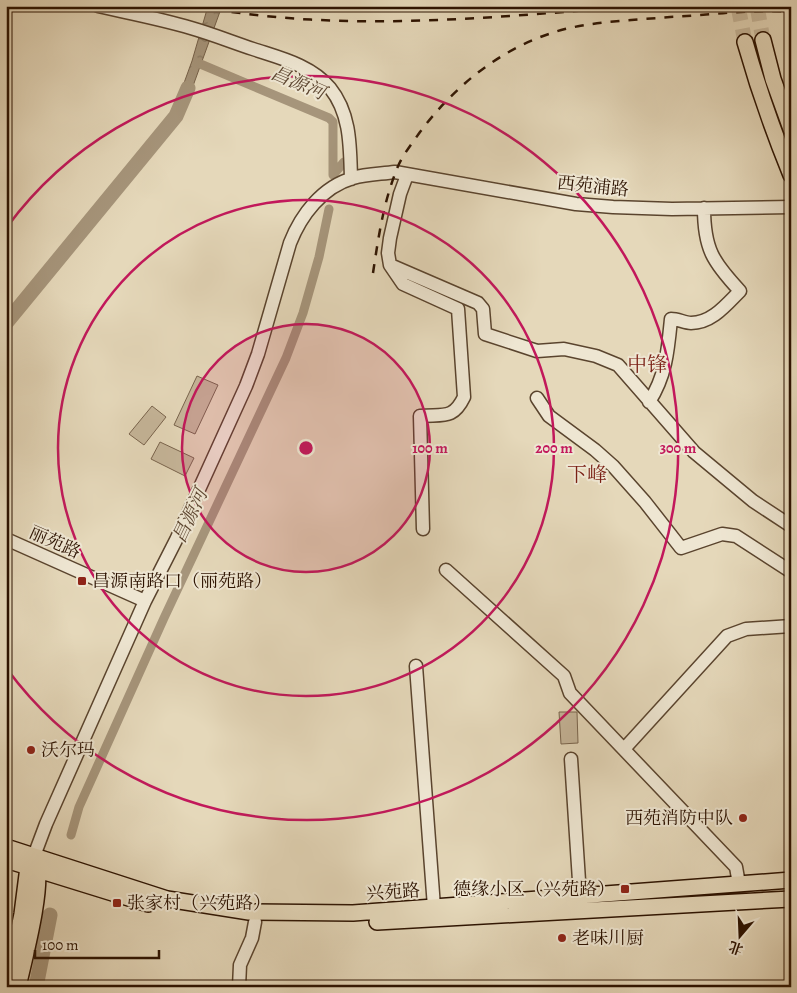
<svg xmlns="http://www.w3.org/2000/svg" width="797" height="993" font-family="Alegreya,'Noto Serif SC',serif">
	<defs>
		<pattern id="water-ripples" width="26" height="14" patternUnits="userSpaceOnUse" patternTransform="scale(1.25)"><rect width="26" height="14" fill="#a6957b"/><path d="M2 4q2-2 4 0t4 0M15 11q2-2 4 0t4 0" fill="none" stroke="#877862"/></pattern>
	</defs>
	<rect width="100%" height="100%" fill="#e5d8ba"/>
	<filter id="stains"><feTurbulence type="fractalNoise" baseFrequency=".004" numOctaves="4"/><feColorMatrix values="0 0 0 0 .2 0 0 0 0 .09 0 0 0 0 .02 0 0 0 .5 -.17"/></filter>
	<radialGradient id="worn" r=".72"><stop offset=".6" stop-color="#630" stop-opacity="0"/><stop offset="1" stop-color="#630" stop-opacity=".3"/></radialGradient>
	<path fill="#c6b69a" stroke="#79644d" d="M197 376 218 385 195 434 174 425Z
		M152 406 166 417 144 445 129 434Z
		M160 442 194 458 185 476 151 459Z
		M559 712H577L578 743 561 744Z"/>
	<path fill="url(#water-ripples)" stroke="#75614a" d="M208 6H222L185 108 176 105 192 61Z"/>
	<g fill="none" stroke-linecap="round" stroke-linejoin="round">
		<path stroke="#a6957b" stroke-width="9" d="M198 63 329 118 333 122V175
			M333 175 344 162
			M71 835 79 807 164 618 286 358 303 313 319 257 329 209"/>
		<path stroke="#a6957b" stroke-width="15" d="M6 323 176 116 188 88
			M36 987 50 915"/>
		<path stroke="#c9ba9e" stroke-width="15" stroke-dasharray="15 8" stroke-linecap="butt" d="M738 6 745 42
			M757 6 763 40"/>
		<defs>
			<path id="minor" d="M98 6C129 13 161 19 191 28 212 34 232 42 253 49 280 58 311 65 330 88 351 114 350 147 351 179
				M407 175 400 194 390 238 388 253 390 265 403 284 458 309 464 397C453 420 443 414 420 416L423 529
				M390 265 478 303 483 309 485 334 537 351 564 349 596 356 618 365 694 452 753 501 791 526
				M537 398 549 416 595 450 613 466 645 502 681 548 722 534 736 536 790 571
				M649 402C666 376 668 350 671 319 678 319 685 323 691 323 712 323 726 305 740 291 713 262 704 249 704 208
				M6 539 145 601
				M446 570 564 676 570 693 736 867 739 884
				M416 666 434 907
				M624 749 727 636 746 629 791 626
				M571 759 580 896
				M34 856 46 824 145 601 176 540 246 386 258 354 290 243C301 215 322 187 353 178 366 174 381 174 395 172L576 204 613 207 672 209 791 207
				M239 987 240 965 252 938 255 922"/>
			<path id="major" d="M763 40 773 79 791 129
				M745 42C758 88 773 131 791 175
				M6 847 167 899 249 912 353 913 791 880
				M6 860 148 904
				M377 922 791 899
				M7 987 22 914 28 867 32 859
				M18 987C24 960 44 886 36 862"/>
		</defs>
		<use href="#minor" stroke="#5a442e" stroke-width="15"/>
		<use href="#major" stroke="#2c1200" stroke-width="18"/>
		<use href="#minor" stroke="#eee6d2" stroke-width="12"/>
		<use href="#major" stroke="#e5d8ba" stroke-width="15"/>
		<path stroke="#2c1200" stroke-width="2.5" stroke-dasharray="9 9" stroke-linecap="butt" d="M196 6C343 34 493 17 641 6
			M373 273C378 240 383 205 395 174 400 158 411 145 420 132 457 83 505 45 565 29 599 21 635 20 670 17 710 15 751 9 791 12"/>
	</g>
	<circle cx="306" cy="448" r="124" fill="#c2185b" fill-opacity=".12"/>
	<g fill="none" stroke="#c2185b" stroke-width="2.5">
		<circle cx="306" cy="448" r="124"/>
		<circle cx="306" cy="448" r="248"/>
		<path d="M7 227A372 372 0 1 1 7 669"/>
	</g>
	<g fill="#8f2418" stroke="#eee6d2" stroke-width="2">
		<rect x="77" y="576" width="10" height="10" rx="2.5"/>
		<circle cx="31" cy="750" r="5"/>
		<circle cx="743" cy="818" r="5"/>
		<rect x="620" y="884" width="10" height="10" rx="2.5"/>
		<rect x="112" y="898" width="10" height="10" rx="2.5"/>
		<circle cx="562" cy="938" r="5"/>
	</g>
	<g text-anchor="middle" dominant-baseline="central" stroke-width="4" stroke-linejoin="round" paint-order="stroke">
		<g font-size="18" fill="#2c1200" stroke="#eee6d2">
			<text transform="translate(593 186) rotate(6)">西苑浦路</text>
			<text transform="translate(55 542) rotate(24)">丽苑路</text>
			<text transform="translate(393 892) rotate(-4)">兴苑路</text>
		</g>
		<g font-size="18" fill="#2c1200" stroke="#eee6d2" text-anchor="start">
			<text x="92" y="581">昌源南路口（丽苑路）</text>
			<text x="41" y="750">沃尔玛</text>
			<text x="733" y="818" text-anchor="end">西苑消防中队</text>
			<text x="615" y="889" text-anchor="end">德缘小区（兴苑路）</text>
			<text x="127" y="903">张家村（兴苑路）</text>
			<text x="572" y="938">老味川厨</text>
		</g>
		<g font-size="19" font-style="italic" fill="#5d4631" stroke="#eee6d2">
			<text transform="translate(298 83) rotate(23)">昌源河</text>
			<text transform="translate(190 516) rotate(-65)">昌源河</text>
		</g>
		<g font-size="20" fill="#7a1f14" stroke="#eee6d2">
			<text x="647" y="364">中锋</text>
			<text x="587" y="474">下峰</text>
		</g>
	</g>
	<circle cx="306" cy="448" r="8" fill="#c2185b" stroke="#eee6d2" stroke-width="2.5"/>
	<g font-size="15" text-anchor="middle" font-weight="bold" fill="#c2185b" stroke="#eee6d2" stroke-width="4" stroke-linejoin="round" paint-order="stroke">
		<text x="430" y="453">100 m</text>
		<text x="554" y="453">200 m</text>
		<text x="678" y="453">300 m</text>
	</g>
	<rect width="797" height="993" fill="none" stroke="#e5d8ba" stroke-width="25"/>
	<rect x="8" y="8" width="782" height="978" fill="none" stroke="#2c1200" stroke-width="2.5"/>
	<rect x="12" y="12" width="772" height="968" fill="none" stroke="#2c1200"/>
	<g transform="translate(740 936) rotate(199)" stroke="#eee6d2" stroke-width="4" paint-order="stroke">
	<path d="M0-4L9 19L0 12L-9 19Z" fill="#2c1200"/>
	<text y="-8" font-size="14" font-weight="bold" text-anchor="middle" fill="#2c1200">北</text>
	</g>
	<path d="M35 950v8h124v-8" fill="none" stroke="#2c1200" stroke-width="2.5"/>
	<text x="42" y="950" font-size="15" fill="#2c1200" stroke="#eee6d2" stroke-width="4" paint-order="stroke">100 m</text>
	<rect width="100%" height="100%" filter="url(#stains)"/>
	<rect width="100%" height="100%" fill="url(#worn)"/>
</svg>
